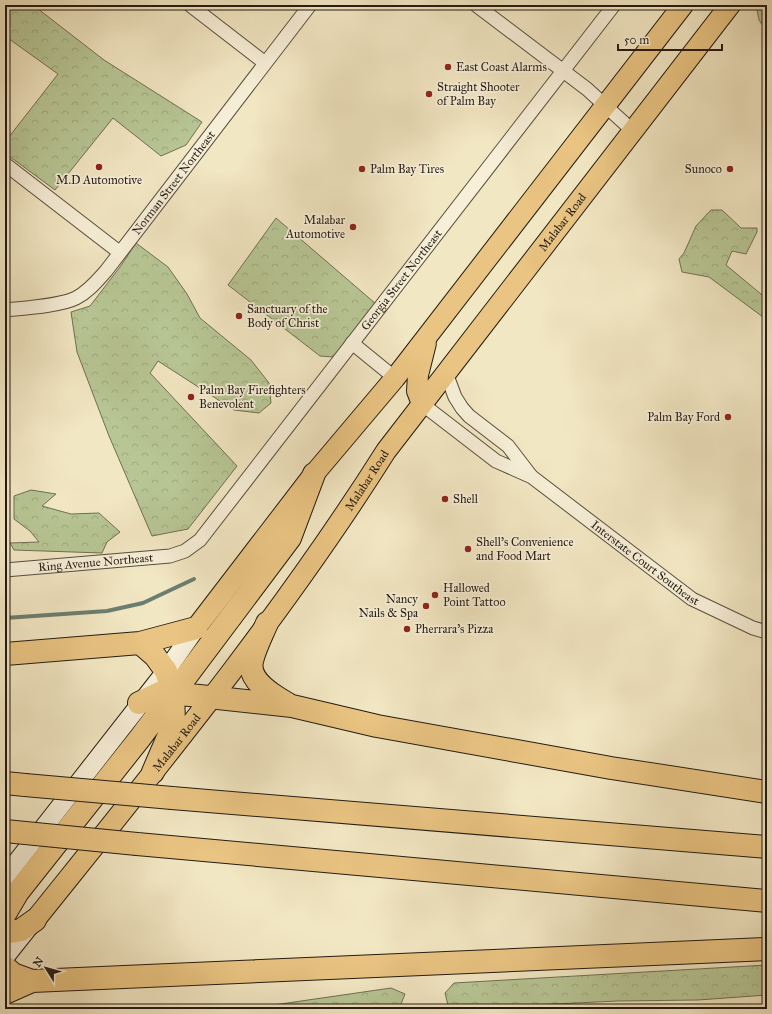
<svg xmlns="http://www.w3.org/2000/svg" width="772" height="1014" font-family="'IM FELL Great Primer',serif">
	<defs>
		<pattern id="forest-crowns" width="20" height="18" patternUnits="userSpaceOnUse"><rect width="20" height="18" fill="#b8c695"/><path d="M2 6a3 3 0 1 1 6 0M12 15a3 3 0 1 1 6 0" fill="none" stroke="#9eaa7f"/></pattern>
	</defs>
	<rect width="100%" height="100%" fill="#f2e7c3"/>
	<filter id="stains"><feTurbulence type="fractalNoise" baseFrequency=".005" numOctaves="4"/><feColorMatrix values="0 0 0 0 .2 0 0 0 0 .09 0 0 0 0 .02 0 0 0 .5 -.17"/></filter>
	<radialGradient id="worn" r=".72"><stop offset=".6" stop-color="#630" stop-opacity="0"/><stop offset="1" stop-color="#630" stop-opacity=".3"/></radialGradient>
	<path fill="url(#forest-crowns)" stroke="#6e7054" d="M5 5H33L104 60 202 122 186 145 161 156 113 118 55 190 5 153V142L58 74 5 36Z
		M756 5H767V32L759 20Z
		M711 210H722L741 228H757V232L746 254 732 251 726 265C740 276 753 288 767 299V320L709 277 682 272 679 259 684 253 696 226Z
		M276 218 376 304 334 357 320 356 228 285Z
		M136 243 168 267 187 294 200 318 251 360 269 383 271 403 259 413 234 410 158 361 150 373 237 466 188 529 152 536 109 436 77 352 71 312 90 306 120 267Z
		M31 490 56 494 42 506 71 514 99 513 120 532 107 542 102 553 14 550 10 543 39 542 30 531 14 519V496Z
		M767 965V995L698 1000 618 1001 449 1009 445 993 454 983Z
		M391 988 405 994 399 1009H246Z"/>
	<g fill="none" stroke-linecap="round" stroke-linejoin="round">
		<path stroke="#6c7e70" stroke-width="4" d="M5 618 107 611 143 603 194 579"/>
		<defs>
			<g id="minor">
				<path d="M190 5 265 63"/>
				<path d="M476 5 587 89 633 131"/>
				<path d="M5 164 119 252"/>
				<path id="s1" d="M5 310C24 308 60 306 76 298 88 292 97 281 106 271L310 5"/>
				<path d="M352 343 395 378"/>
				<path d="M446 373 455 397 462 408 469 416 508 446 531 476"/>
				<path id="s2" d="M422 404 496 461 532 477 692 599 753 628 767 632"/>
				<path id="s3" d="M5 570 170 556 185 551 200 540 614 5"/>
			</g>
			<path id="secondary" d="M5 877 166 671 196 628
				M5 957 32 923"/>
			<g id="primary">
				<path d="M422 404 417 391 418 375 426 343"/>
				<path d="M196 628 314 474 395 378 683 5"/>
				<path id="s4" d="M35 920C157 768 282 616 386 451L730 5"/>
			</g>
			<path id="motorway" d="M267 623C262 635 255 648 252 661 247 681 274 696 288 704
				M140 643 155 656 166 671 173 692 174 723 153 772
				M5 654 140 643 196 628
				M139 703 162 692 292 706 377 726 611 768 767 792
				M5 783 25 785
				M172 798 767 847
				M137 844 767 901
				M5 914 18 892 140 738 290 538 314 474
				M5 933 21 930 35 920
				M5 967 13 974 32 981
				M5 993 32 981 767 949"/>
		</defs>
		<use href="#minor" stroke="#584e3e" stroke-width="15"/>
		<use href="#secondary" stroke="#241b12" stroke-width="20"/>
		<use href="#primary" stroke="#241b12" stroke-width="22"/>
		<use href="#motorway" stroke="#241b12" stroke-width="24"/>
		<use href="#minor" stroke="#f7efd8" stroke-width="13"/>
		<use href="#secondary" stroke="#f7efd8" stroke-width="18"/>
		<use href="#primary" stroke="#e9c482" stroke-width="20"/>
		<use href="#motorway" stroke="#e9c482" stroke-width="22"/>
		<defs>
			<path id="motorway-bridge" d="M25 785 172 798
				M5 831 137 844"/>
		</defs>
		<use href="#motorway-bridge" stroke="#241b12" stroke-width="24" stroke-linecap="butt"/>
		<use href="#motorway-bridge" stroke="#e9c482" stroke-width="22"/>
	</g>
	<g fill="#8f2418" stroke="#f7efd8" stroke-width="1.5">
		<circle cx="448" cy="67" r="4"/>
		<circle cx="429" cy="94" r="4"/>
		<circle cx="99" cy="167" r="4"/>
		<circle cx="362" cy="169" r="4"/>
		<circle cx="730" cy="169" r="4"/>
		<circle cx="353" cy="227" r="4"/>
		<circle cx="239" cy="316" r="4"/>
		<circle cx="191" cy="397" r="4"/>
		<circle cx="728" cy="417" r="4"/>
		<circle cx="445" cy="499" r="4"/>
		<circle cx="468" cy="549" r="4"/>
		<circle cx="435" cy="595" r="4"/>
		<circle cx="426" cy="606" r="4"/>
		<circle cx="407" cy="629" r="4"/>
	</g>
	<g text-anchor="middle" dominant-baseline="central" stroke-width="3.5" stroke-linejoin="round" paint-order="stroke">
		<g font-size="12" fill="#241b12" stroke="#f7efd8" text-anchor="start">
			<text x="456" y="67">East Coast Alarms</text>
			<text x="437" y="87">Straight Shooter<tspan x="437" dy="14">of Palm Bay</tspan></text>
			<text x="370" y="169">Palm Bay Tires</text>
			<text x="722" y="169" text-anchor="end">Sunoco</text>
			<text x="99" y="180" text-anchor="middle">M.D Automotive</text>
			<text x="345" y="220" text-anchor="end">Malabar<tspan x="345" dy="14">Automotive</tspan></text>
			<text x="247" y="309">Sanctuary of the<tspan x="247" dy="14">Body of Christ</tspan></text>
			<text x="199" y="390">Palm Bay Firefighters<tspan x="199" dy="14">Benevolent</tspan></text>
			<text x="720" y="417" text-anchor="end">Palm Bay Ford</text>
			<text x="453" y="499">Shell</text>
			<text x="476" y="542">Shell's Convenience<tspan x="476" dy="14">and Food Mart</tspan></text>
			<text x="443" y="588">Hallowed<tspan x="443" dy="14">Point Tattoo</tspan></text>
			<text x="418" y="599" text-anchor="end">Nancy<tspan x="418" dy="14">Nails &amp; Spa</tspan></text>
			<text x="415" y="629">Pherrara's Pizza</text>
		</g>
		<g font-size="12" fill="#241b12" stroke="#f7efd8">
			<text stroke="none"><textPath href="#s1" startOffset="224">Norman Street Northeast</textPath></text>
			<text stroke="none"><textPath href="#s4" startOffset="875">Malabar Road</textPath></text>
			<text stroke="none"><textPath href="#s3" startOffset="529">Georgia Street Northeast</textPath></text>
			<text stroke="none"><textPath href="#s4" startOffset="551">Malabar Road</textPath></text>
			<text stroke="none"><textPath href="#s2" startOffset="275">Interstate Court Southeast</textPath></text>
			<text stroke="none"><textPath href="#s3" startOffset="91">Ring Avenue Northeast</textPath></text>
			<text stroke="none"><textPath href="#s4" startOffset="227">Malabar Road</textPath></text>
		</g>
	</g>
	<rect width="772" height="1014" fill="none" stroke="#f2e7c3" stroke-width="20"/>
	<rect x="6" y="6" width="760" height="1002" fill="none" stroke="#241b12" stroke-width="2"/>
	<rect x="10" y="10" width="752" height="994" fill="none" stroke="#241b12"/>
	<g transform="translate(46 968) rotate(307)" stroke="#f7efd8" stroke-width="3" paint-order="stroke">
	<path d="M0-3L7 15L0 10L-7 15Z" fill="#241b12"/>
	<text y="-6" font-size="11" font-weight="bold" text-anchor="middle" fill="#241b12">N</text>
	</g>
	<path d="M618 44v6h104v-6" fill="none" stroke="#241b12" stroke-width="2"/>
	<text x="624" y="44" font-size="12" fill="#241b12" stroke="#f7efd8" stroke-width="3" paint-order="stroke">50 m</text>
	<rect width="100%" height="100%" filter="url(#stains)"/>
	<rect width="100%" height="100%" fill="url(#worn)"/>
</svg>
